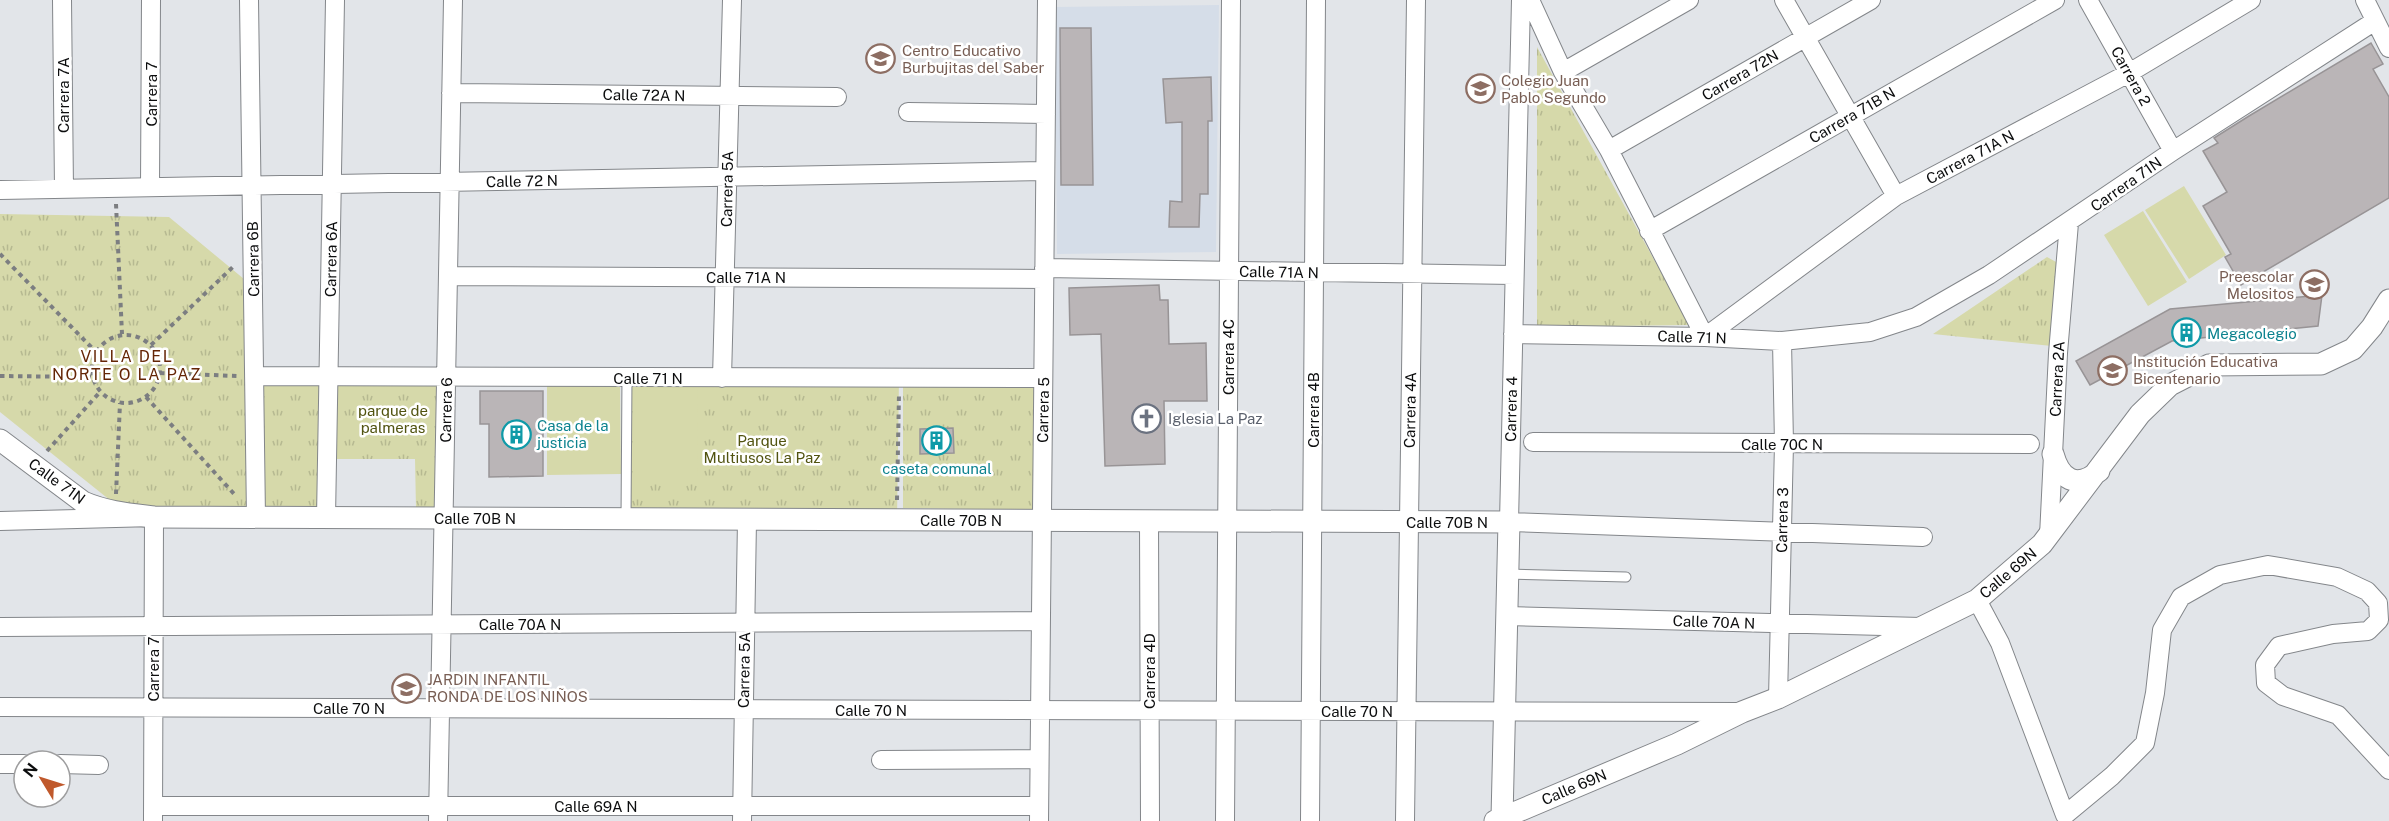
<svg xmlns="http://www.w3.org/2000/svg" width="2389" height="821" font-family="'Public Sans',sans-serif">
	<defs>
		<pattern id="park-tufts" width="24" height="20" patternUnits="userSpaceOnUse" patternTransform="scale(1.5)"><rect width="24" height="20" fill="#d6d9aa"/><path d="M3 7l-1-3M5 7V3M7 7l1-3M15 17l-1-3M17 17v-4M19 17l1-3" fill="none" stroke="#b6b991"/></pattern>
	</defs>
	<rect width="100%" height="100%" fill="#e2e5e9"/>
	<path fill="#d5dde8" d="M1219 5 1216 252 1057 254 1055 7Z"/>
	<path fill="url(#park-tufts)" d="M1537 47 1690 325 1537 327Z
		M0 214 169 217 244 279 250 511 116 505 0 412Z
		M2047 257 2058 263 2052 346 1933 334Z
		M440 377 443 508 416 509 415 459H327L326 518H256L260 382Z
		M627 377 899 378 897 520 626 519Z
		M903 384 1038 387 1036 510 903 508Z"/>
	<path fill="#d6d9aa" d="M2184 186 2226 255 2189 279 2145 210Z
		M2143 211 2187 282 2148 306 2104 235Z
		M620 382 621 474 547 475V383Z
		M698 388 697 480H633V389Z"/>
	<path fill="#bab5b7" stroke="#989496" stroke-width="1.5" d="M1060 28H1091L1093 185H1061Z
		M2371 43 2383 64 2373 69 2389 97V198L2241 285 2225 257 2231 254 2203 206 2227 192 2203 151 2218 143 2214 138 2249 116Z
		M1211 77 1212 121H1208V194H1200L1199 227H1169L1170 201 1182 202V122L1166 123 1163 79Z
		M1159 285 1160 300H1168L1169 344 1206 343 1207 401H1164L1165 464 1105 466 1101 334 1070 335 1069 288Z
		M2322 295 2318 326 2172 341 2090 385 2076 361 2170 309Z
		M480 391H543V476L489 477V424H480Z
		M953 428 954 453 920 454V429Z"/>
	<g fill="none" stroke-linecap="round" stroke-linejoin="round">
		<defs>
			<path id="service" d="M626 519 627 377
				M1507 574 1626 577"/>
			<path id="minor" d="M62 0 64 189
				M249 0 256 518
				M1521 0 1509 522 1923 537
				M1530 0 1563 72 1609 150 1705 337 1896 196 2129 73 2251 0
				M1784 0 1896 196
				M2088 0 2173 151
				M2365 0 2389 48
				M1563 72 1689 0
				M451 93 837 97
				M908 112 1046 114
				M1609 150 1871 0
				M150 187 151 0
				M0 190 1045 171
				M1649 231 2055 0
				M1044 268 1514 275
				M448 276 1044 279
				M1513 334 1705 337 1782 341 1870 332 1916 317 1989 275 2173 151 2375 21
				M254 376 1043 378
				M722 378 732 0
				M1533 442 2030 444
				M326 518 335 0
				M0 521 154 517 153 821
				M1149 521 1150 821
				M2049 536 2058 353 2069 223
				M1977 600 2000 643 2065 815 2112 776 2145 743 2155 693 2162 630 2181 597 2220 575 2268 565 2337 577 2367 591 2378 603 2379 620 2368 631 2333 634 2279 646 2265 665 2266 683 2283 696 2338 715 2389 770
				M1506 616 1921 627
				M0 627 1041 621
				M1778 698 1784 444 1782 341
				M0 707 1741 712
				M881 760 1039 759
				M0 764H24
				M60 764 99 765
				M153 806H1039
				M438 821 453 0
				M742 821 747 520
				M1039 821 1047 0
				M1225 821 1231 0
				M1310 821 1316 0
				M1405 821 1416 0"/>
			<path id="tertiary" d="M0 440 83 502C106 512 129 514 154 517L1509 522 1502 818
				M2053 454C2060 479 2076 490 2099 471
				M1495 821 1677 744 1742 712 1778 698 1977 600 2042 544 2140 414 2170 385 2209 365 2321 364 2353 349 2372 327 2389 300"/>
		</defs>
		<use href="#service" stroke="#83868a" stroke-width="11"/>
		<use href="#minor" stroke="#83868a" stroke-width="20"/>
		<use href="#tertiary" stroke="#83868a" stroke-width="23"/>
		<path stroke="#7c7e81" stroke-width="4" stroke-dasharray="4.5 4.5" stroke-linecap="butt" d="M116 204 122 334
			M0 254 95 351
			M92 369a34 34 0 1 1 68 0a34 34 0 1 1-68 0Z
			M151 345 235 265
			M160 373 237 376
			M0 376 91 377
			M146 397 236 496
			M47 451 100 392
			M116 494 120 403
			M897 500 899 394"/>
		<use href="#service" stroke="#fff" stroke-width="9"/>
		<use href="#minor" stroke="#fff" stroke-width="18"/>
		<use href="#tertiary" stroke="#fff" stroke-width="21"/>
	</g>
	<defs>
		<symbol id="school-ring" viewBox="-11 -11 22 22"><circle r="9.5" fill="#fff" stroke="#8d6e63" stroke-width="1.5"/><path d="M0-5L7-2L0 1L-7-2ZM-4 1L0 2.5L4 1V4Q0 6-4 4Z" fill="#8d6e63"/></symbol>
		<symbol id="building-ring" viewBox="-11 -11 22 22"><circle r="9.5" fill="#fff" stroke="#0f9aa8" stroke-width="1.5"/><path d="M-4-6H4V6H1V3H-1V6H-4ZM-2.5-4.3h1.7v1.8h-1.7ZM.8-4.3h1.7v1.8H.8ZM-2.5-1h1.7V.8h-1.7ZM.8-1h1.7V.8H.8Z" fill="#0f9aa8"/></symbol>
		<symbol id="church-ring" viewBox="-11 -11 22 22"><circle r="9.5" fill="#fff" stroke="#6b7280" stroke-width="1.5"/><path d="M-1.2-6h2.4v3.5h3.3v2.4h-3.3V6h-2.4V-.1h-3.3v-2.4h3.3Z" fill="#6b7280"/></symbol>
	</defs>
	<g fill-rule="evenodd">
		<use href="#school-ring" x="864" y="42" width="33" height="33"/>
		<use href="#school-ring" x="1464" y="72" width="33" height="33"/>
		<use href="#school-ring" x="2298" y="268" width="33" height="33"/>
		<use href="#building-ring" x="2170" y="316" width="33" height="33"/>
		<use href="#school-ring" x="2096" y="354" width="33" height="33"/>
		<use href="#church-ring" x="1130" y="402" width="33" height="33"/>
		<use href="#building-ring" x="500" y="418" width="33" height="33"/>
		<use href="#building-ring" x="920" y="424" width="33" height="33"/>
		<use href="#school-ring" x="390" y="672" width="33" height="33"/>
	</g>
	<g text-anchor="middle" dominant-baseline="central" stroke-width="5" stroke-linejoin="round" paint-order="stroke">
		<g font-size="15" fill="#785e54" stroke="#fff" text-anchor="start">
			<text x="902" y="50">Centro Educativo<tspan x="902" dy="17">Burbujitas del Saber</tspan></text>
			<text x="1501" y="80">Colegio Juan<tspan x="1501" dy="17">Pablo Segundo</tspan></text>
			<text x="2294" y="276" text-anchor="end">Preescolar<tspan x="2294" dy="17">Melositos</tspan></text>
			<text x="2133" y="361">Institución Educativa<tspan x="2133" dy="17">Bicentenario</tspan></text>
			<text x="427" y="679">JARDIN INFANTIL<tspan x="427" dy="17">RONDA DE LOS NIÑOS</tspan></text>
		</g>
		<g font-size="15" fill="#0c0d0e" stroke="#fff">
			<text transform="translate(1740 75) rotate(-30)">Carrera 72N</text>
			<text transform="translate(2131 76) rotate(61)">Carrera 2</text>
			<text transform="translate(151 94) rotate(-90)">Carrera 7</text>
			<text transform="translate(63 95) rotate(-90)">Carrera 7A</text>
			<text transform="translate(644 95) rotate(1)">Calle 72A N</text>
			<text transform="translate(1852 115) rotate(-30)">Carrera 71B N</text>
			<text transform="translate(1970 157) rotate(-28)">Carrera 71A N</text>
			<text transform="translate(522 181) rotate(-1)">Calle 72 N</text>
			<text transform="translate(2126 184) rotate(-35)">Carrera 71N</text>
			<text transform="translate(727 189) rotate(-89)">Carrera 5A</text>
			<text transform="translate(253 259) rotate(-91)">Carrera 6B</text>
			<text transform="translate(331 259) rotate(-89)">Carrera 6A</text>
			<text transform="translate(1279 272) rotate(1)">Calle 71A N</text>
			<text x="746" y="277">Calle 71A N</text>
			<text transform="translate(1692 337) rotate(2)">Calle 71 N</text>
			<text transform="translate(1228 357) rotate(-90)">Carrera 4C</text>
			<text x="648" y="378">Calle 71 N</text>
			<text transform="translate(2057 379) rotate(-87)">Carrera 2A</text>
			<text transform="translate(1511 409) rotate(-89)">Carrera 4</text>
			<text transform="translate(446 410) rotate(-89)">Carrera 6</text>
			<text transform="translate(1043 410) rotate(-89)">Carrera 5</text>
			<text transform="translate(1313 410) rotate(-90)">Carrera 4B</text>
			<text transform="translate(1410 410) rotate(-89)">Carrera 4A</text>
			<text x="1782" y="444">Calle 70C N</text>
			<text transform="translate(57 481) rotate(36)">Calle 71N</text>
			<text x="475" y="518">Calle 70B N</text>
			<text x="961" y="520">Calle 70B N</text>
			<text transform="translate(1782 520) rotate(-89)">Carrera 3</text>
			<text x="1447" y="522">Calle 70B N</text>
			<text transform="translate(2008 573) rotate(-40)">Calle 69N</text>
			<text transform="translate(1714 622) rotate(2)">Calle 70A N</text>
			<text x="520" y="624">Calle 70A N</text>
			<text transform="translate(153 669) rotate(-90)">Carrera 7</text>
			<text transform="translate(744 670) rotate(-89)">Carrera 5A</text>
			<text transform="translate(1149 671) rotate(-90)">Carrera 4D</text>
			<text x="349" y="708">Calle 70 N</text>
			<text x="871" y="710">Calle 70 N</text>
			<text x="1357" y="711">Calle 70 N</text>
			<text transform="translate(1574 787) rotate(-23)">Calle 69N</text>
			<text x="596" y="806">Calle 69A N</text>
		</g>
		<g font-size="15" fill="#0d838f" stroke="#fff" text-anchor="start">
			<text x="2207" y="333">Megacolegio</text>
			<text x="537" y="425">Casa de la<tspan x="537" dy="17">justicia</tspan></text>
			<text x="937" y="468" text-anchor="middle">caseta comunal</text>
		</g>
		<g font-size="15" fill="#515310" stroke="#fff">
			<text x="393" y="410">parque de<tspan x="393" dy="17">palmeras</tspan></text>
			<text x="762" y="440">Parque<tspan x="762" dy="17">Multiusos La Paz</tspan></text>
		</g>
		<g font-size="15" fill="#5b616d" stroke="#fff" text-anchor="start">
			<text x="1168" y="418">Iglesia La Paz</text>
		</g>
		<g font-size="16" letter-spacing="1.5" fill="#642505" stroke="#fff">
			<text x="127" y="356">VILLA DEL<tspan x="127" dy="18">NORTE O LA PAZ</tspan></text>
		</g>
	</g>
	<g transform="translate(42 779) rotate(308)"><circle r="28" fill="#ffffff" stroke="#9e9e9f" stroke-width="1.5"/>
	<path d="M0-4.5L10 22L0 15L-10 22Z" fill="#c0592c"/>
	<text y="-9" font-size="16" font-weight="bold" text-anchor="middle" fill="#0c0d0e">N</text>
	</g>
</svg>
